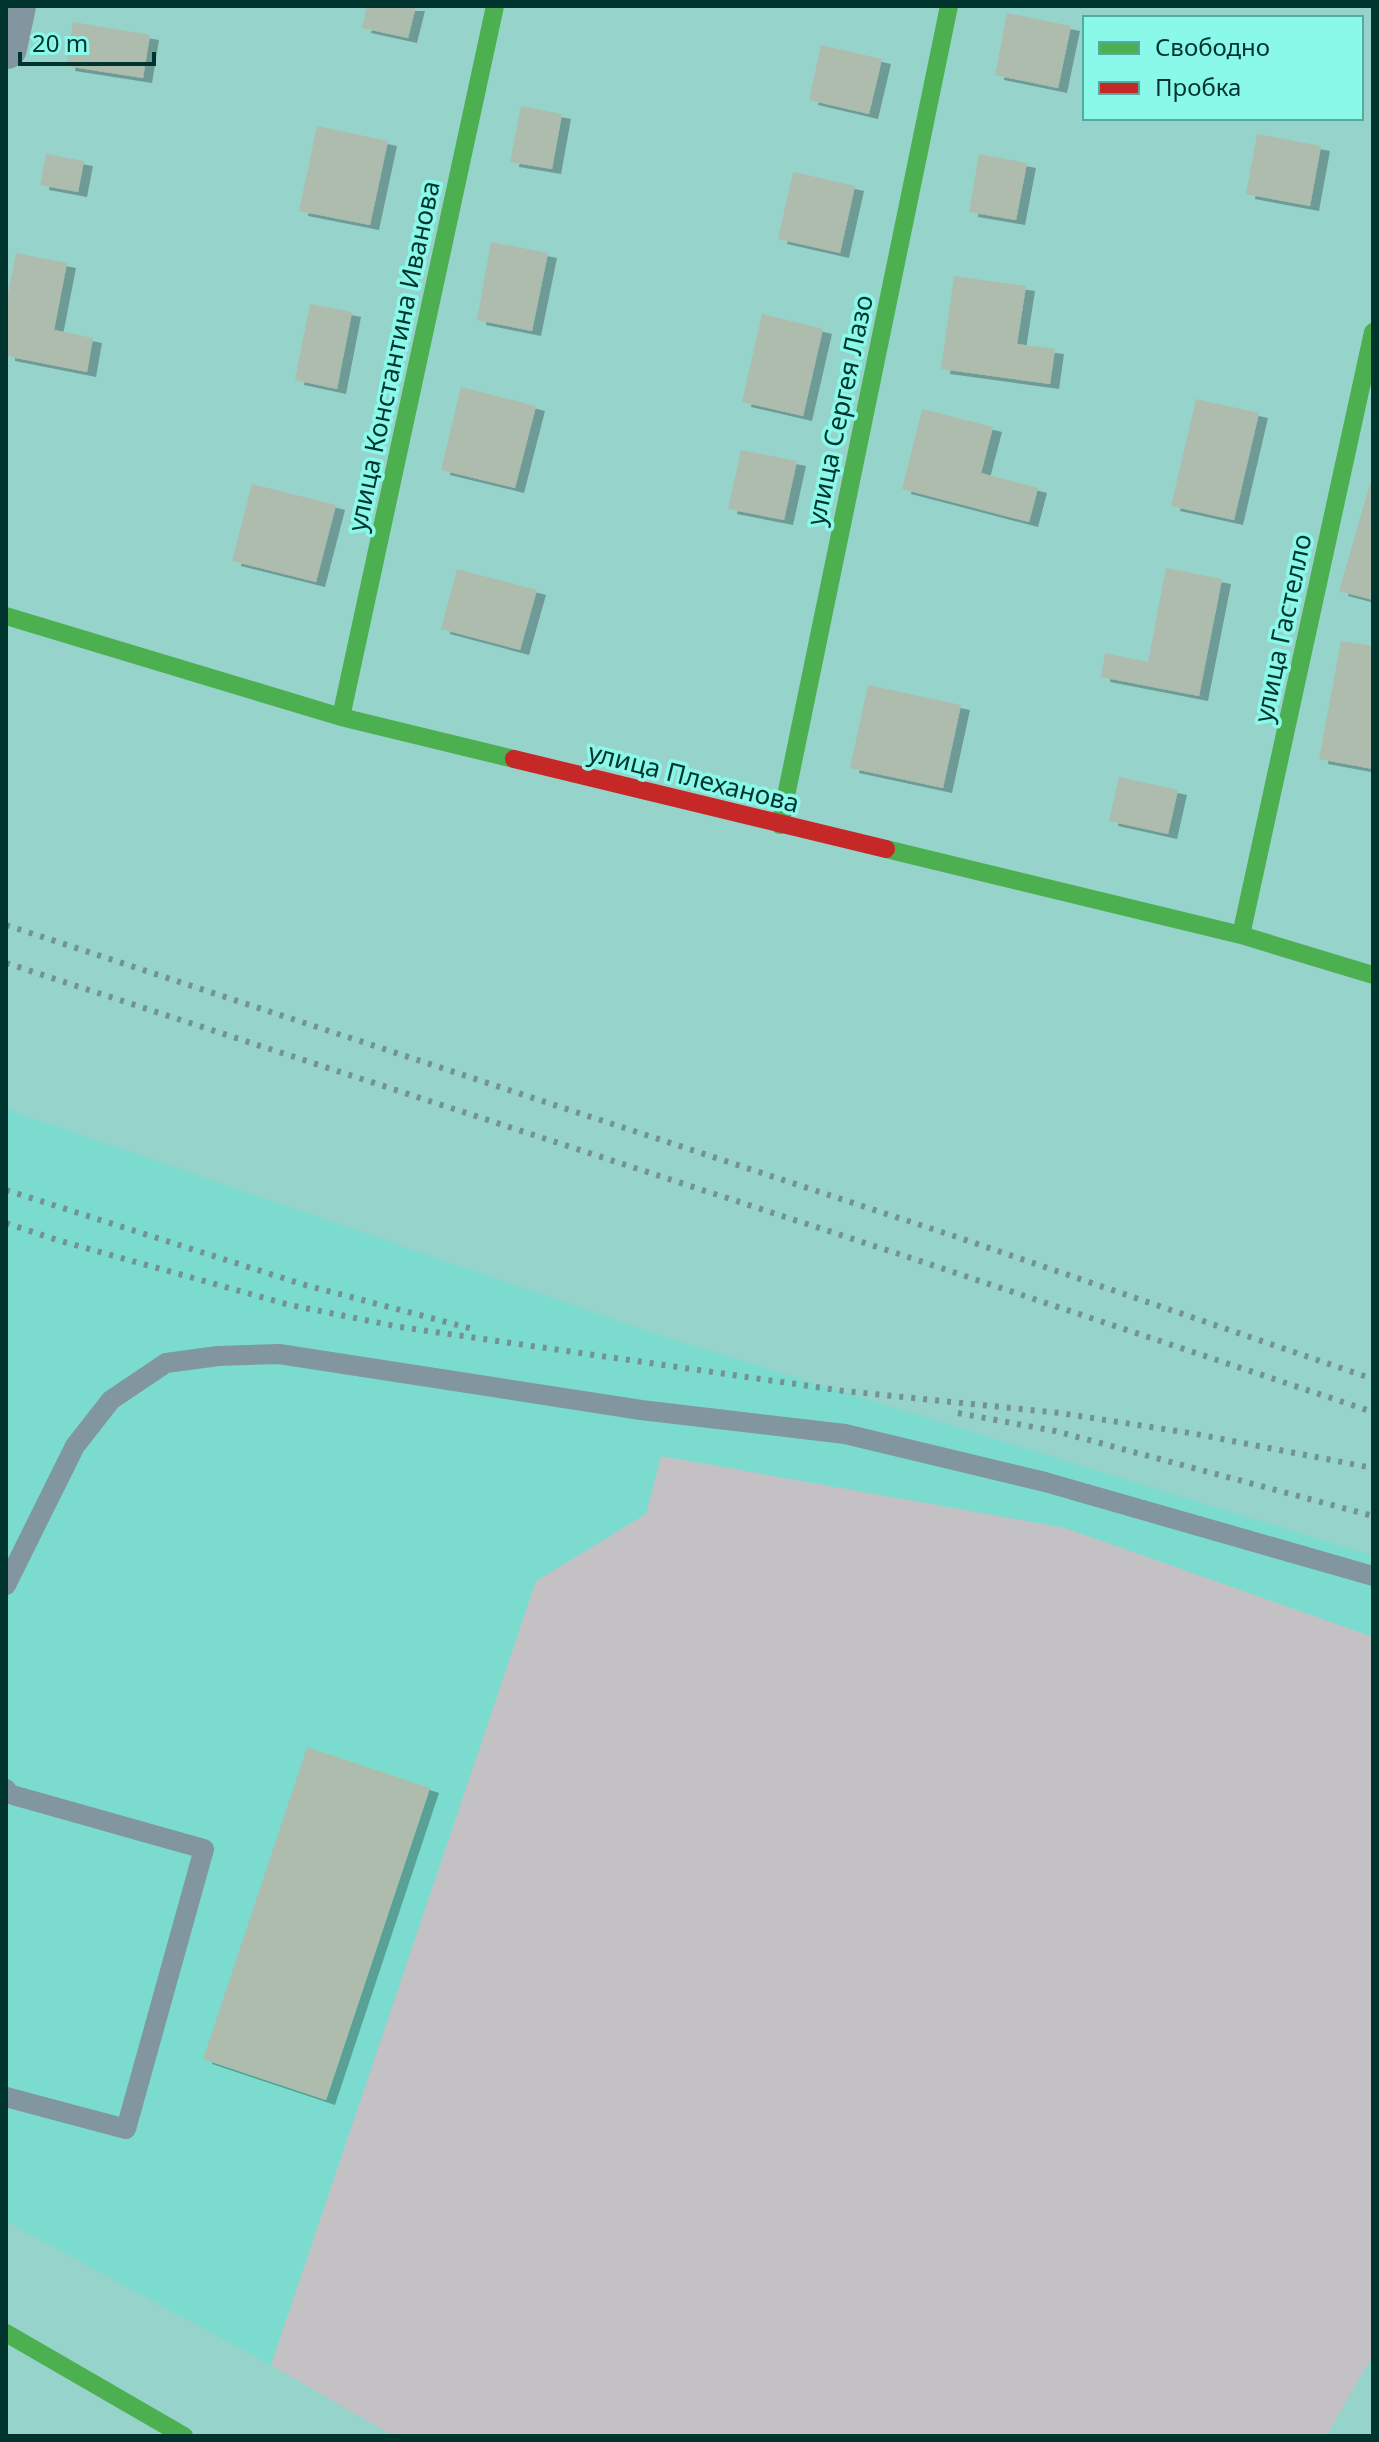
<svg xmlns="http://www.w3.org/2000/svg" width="1379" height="2442" font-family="'Noto Sans',sans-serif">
	<defs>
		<filter id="shadow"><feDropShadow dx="9" dy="5" stdDeviation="0" flood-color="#0004"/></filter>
	</defs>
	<rect width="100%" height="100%" fill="#96d3cb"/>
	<path fill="#7adbce" d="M6 1109 659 1335 1373 1556V1637L1065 1528 647 1514 536 1582 271 2365 6 2221Z"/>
	<path fill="#c4c1c4" d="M661 1456 1065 1528 1373 1637V2355L1326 2436H394L271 2365 536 1581 646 1514Z"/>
	<path fill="#adbcad" filter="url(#shadow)" d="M367 6H416L408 38 362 28Z
		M1007 13 1071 26 1058 88 995 75Z
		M73 22 150 35 143 78 66 66Z
		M821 45 882 59 869 114 809 100Z
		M521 106 562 114 552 169 510 162Z
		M317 126 388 141 370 225 299 211Z
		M1257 134 1321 146 1310 206 1246 194Z
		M46 154 84 161 78 192 40 185Z
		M979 154 1027 163 1016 220 969 212Z
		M793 172 855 186 840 253 778 239Z
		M491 242 548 253 532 331 477 320Z
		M16 253 67 263 54 330 93 338 87 372 6 356V303Z
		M954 276 1026 286 1017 344 1055 349 1050 384 941 369Z
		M310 304 352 312 337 389 295 380Z
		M762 314 823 329 803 416 742 402Z
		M461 387 536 406 515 488 441 470Z
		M1196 399 1259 413 1234 520 1171 506Z
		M922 409 993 427 981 473 1038 488 1029 522 902 489Z
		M741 450 797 461 784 520 728 509Z
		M252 484 336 505 316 582 232 561Z
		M1370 484 1373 485V600L1339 591Z
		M1166 568 1222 579 1199 696 1101 677 1105 653 1148 662Z
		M457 569 537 590 520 650 441 629Z
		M1341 641 1373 646V769L1319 759Z
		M868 685 961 705 943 788 850 768Z
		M1119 777 1178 790 1168 834 1109 821Z
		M307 1747 430 1788 326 2100 203 2059Z"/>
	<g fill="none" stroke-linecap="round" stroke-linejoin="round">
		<path stroke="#81969e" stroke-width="20" d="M6 1585 75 1446 111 1400 166 1363 218 1356 279 1354 641 1410 845 1434 1045 1482 1373 1576
			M6 1789 9 1794 204 1849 126 2129 6 2097"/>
		<path stroke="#81969e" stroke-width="42" d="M6 48 15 6"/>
		<path stroke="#4caf50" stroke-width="18" d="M6 616 341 717 514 759
			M341 717 495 6
			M780 825 949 6
			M886 849 1241 935 1373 975
			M1241 935 1373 332
			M6 2333 184 2436"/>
		<path stroke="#c62828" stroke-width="18" d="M514 759 886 849"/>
		<path stroke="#739294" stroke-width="6" stroke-dasharray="4 8" stroke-linecap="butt" d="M6 925 957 1237 1373 1379
			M6 963 899 1254 1373 1412
			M6 1190 305 1285 473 1329
			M6 1223 57 1240 290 1305 400 1327 844 1391 1060 1413 1196 1434 1373 1468
			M958 1413 1055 1431 1373 1516"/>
	</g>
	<g text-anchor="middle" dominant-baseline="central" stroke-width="7" stroke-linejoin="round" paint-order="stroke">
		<g font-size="26" fill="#00342f" stroke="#8af9ea">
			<text transform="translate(393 356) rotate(-78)">улица Константина Иванова</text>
			<text transform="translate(839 410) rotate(-78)">улица Сергея Лазо</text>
			<text transform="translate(1282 628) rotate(-78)">улица Гастелло</text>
			<text transform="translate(694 777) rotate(14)">улица Плеханова</text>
		</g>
	</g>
	<rect width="1379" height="2442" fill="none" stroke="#00342f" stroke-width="16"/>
	<rect x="1083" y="16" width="280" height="104" fill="#8af9ea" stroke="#53aa9f" stroke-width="2"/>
	<rect x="1099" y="42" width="40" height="12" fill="#4caf50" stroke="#53aa9f" stroke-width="2"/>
	<text x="1155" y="56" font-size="24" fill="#00342f">Свободно</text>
	<rect x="1099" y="82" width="40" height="12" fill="#c62828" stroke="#53aa9f" stroke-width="2"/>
	<text x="1155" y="96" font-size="24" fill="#00342f">Пробка</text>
	<path d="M20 52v12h134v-12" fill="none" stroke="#00342f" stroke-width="4"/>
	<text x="32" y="52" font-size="24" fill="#00342f" stroke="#8af9ea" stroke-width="6" paint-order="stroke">20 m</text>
</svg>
